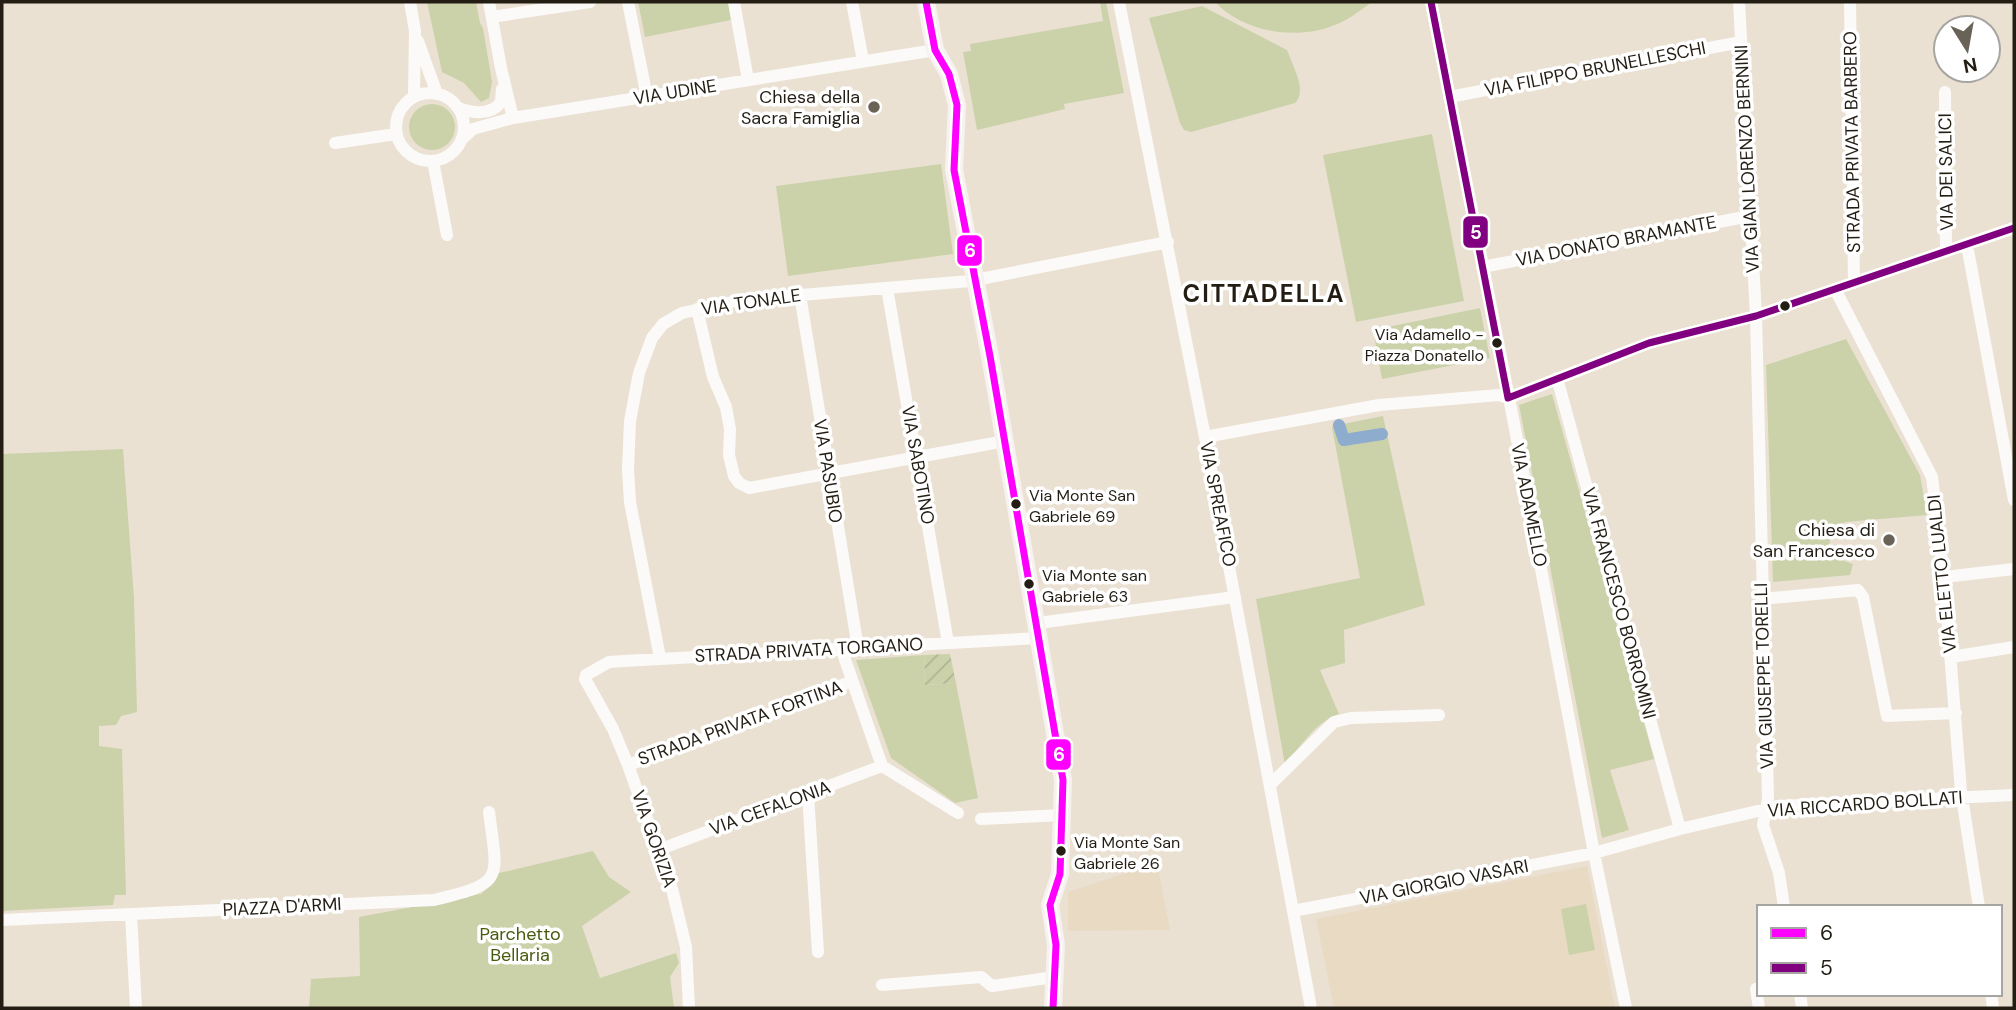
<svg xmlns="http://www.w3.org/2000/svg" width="2016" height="1010" font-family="'DM Sans',sans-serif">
	<defs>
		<pattern id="garden-furrows" width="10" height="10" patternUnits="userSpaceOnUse" patternTransform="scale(1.75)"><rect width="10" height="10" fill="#cbd2aa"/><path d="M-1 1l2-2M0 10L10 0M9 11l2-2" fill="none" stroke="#aeb491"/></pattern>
	</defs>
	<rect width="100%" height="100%" fill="#eae1d3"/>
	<path fill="#e9dac3" d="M1157 863 1170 930 1068 931V892Z
		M1587 866 1615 1008H1334L1316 919Z"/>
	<path fill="#cbd2aa" d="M427 2H476L480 23 483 28 492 82 489 98 481 102 464 83 442 72Z
		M638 2H728L731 20 645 37Z
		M1100 2H1106L1124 93 1064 104 1065 109 977 130 963 52 971 51 970 44 1103 21Z
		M1215 2H1372C1361 10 1348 20 1335 25 1296 41 1243 32 1215 2Z
		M1202 6 1287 50C1292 65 1308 91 1295 103L1191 132 1184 130 1180 123 1149 18Z
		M409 127a23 23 0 1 1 46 0a23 23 0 1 1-46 0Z
		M1432 134 1464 301 1356 322 1323 155Z
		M941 164 953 254 788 276 776 186Z
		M1480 308 1490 358 1382 379 1373 330Z
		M1846 339 1920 475 1927 515 1845 522 1833 529 1829 545 1836 558 1853 564 1850 575 1773 582 1766 365Z
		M1552 394 1654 759 1610 770 1629 830 1602 838 1519 405Z
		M1383 416 1425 605 1344 630 1345 663 1320 670 1339 714C1315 722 1301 746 1285 765L1256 599 1360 578 1332 427 1336 426C1340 452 1350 445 1372 441L1370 432 1348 437 1343 424Z
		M123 449 134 598 137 712 121 716 116 725 99 726V746L122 749 126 895H115L113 905 2 911V454Z
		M924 655 925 685 956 683 978 798 955 803 891 758 856 660Z
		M593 851 609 877 631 892 582 926 600 978 676 953 679 963 670 977 674 1008H309L311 979 360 976 359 917 481 894 494 882 499 873Z
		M1586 904 1595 950 1569 955 1561 909Z"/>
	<path fill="url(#garden-furrows)" d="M950 654 956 683 925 685 924 655Z"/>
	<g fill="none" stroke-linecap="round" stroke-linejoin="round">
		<path stroke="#8eacce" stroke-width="12" d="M1339 425 1344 440 1382 434"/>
		<path stroke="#fcfaf8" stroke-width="12" d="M410 2 415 31 414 97
			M489 2 501 68 513 118
			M628 2 647 97
			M734 2 748 80
			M852 2 863 61
			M1119 2 1205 437 1311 1008
			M1431 2 1512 413 1594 853 1626 1008
			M1739 2 1756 316 1768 799 1763 825 1779 873 1784 907
			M1850 2 1854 283
			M492 17 590 2
			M418 41 437 94
			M1945 92 1946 251
			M396 127a34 34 0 1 1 68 0a34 34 0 1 1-68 0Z
			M1449 97 1741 42
			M458 108C472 113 491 116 501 102L502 89
			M462 139 473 129 513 118 935 50
			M335 143 396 134
			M433 161 447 235
			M1967 245 2014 500
			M1482 267 1750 216
			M887 288 948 643
			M1835 289 1932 477 1944 577 1961 791 1979 907
			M800 295 858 648
			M697 309 713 377 726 407 730 429 729 455 734 476 739 483 749 488 1005 441
			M1557 378 1680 829
			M1508 398 1649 343 1756 316 2014 228
			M1205 437 1379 405 1499 395 1508 398
			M1944 577 2014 569
			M1762 599 1858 590 1863 597 1887 716 1956 713
			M1038 623 1235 597
			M1951 657 2014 647
			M660 658 630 502 628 470 630 421 639 373 652 338 663 324 682 313 741 300 970 281 1168 242
			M628 765 726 731 852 681
			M882 766 958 813
			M1270 785 1334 722 1351 718 1439 715
			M808 794 818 952
			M981 819 1062 815
			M660 853 666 847 882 766 842 651
			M1293 911 1594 853 1680 829 1779 806 2014 795
			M131 915 136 1008
			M2 920 434 900C505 883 498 881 489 812
			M882 985 981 977 992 986 1054 977
			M1756 989 1759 1008
			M1800 994 1802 1008
			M1991 994 1993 1008
			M689 1008 686 947 672 889 628 765 613 729 585 679 586 675 609 662 624 661 1040 638"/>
		<path stroke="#f7f2f0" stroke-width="18" d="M926 2 935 50 949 74 957 105 954 170 990 356 1063 780 1060 874 1050 905 1056 945 1053 1008"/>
		<defs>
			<path id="bus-1" d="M926 2 935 50 949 74 957 105 954 170 990 356 1063 780 1060 874 1050 905 1056 945 1053 1008"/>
			<path id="bus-2" d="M1431 2 1508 398 1649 343 1756 316 2014 228"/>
		</defs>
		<use href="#bus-1" stroke="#fff" stroke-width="12"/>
		<use href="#bus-2" stroke="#fff" stroke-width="12"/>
		<use href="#bus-1" stroke="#f0f" stroke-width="7"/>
		<use href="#bus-2" stroke="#800080" stroke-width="7"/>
	</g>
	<g fill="#696257" stroke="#fff" stroke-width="2.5">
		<circle cx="874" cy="107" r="7"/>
		<circle cx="1889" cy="540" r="7"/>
	</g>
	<g fill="#231d14" stroke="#fff" stroke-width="2.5">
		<circle cx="1785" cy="306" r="6"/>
		<circle cx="1497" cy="343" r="6"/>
		<circle cx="1016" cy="504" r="6"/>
		<circle cx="1029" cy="584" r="6"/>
		<circle cx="1061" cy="851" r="6"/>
	</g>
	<g text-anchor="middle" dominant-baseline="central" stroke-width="7" stroke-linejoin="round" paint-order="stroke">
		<g font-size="16" fill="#231d14" stroke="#fff" text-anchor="start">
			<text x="1484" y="334" text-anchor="end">Via Adamello -<tspan x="1484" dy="21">Piazza Donatello</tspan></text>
			<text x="1029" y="495">Via Monte San<tspan x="1029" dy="21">Gabriele 69</tspan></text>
			<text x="1042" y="575">Via Monte san<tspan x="1042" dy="21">Gabriele 63</tspan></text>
			<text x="1074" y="842">Via Monte San<tspan x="1074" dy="21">Gabriele 26</tspan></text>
		</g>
		<g font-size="18" fill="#231d14" stroke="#fff">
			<text transform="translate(1595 69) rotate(-11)">VIA FILIPPO BRUNELLESCHI</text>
			<text transform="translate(675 92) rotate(-9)">VIA UDINE</text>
			<text transform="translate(1852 142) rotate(-91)">STRADA PRIVATA BARBERO</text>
			<text transform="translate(1747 159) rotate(-93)">VIA GIAN LORENZO BERNINI</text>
			<text transform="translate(1946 172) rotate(-91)">VIA DEI SALICI</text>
			<text transform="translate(1616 241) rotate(-11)">VIA DONATO BRAMANTE</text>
			<text transform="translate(751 302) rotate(-8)">VIA TONALE</text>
			<text transform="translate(918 465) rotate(80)">VIA SABOTINO</text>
			<text transform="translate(828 471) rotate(81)">VIA PASUBIO</text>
			<text transform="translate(1218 504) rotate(79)">VIA SPREAFICO</text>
			<text transform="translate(1529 505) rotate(79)">VIA ADAMELLO</text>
			<text transform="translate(1942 574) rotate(-96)">VIA ELETTO LUALDI</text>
			<text transform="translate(1619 603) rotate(75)">VIA FRANCESCO BORROMINI</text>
			<text transform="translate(809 650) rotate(-3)">STRADA PRIVATA TORGANO</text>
			<text transform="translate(1764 676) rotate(-92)">VIA GIUSEPPE TORELLI</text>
			<text transform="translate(740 723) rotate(-20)">STRADA PRIVATA FORTINA</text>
			<text transform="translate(1865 804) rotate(-4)">VIA RICCARDO BOLLATI</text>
			<text transform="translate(770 808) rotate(-20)">VIA CEFALONIA</text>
			<text transform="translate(654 839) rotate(71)">VIA GORIZIA</text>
			<text transform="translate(1444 882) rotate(-11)">VIA GIORGIO VASARI</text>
			<text transform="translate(282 907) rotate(-3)">PIAZZA D'ARMI</text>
		</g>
		<g font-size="18" fill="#231d14" stroke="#fff" text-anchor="end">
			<text x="860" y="97">Chiesa della<tspan x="860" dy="21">Sacra Famiglia</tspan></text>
			<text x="1875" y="530">Chiesa di<tspan x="1875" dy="21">San Francesco</tspan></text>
		</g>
		<g font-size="18" fill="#485b0e" stroke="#fff">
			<text x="520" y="934">Parchetto<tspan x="520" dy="21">Bellaria</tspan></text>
		</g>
		<g font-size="24" font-weight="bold" letter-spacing="2" fill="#231d14" stroke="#fff">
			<text x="1264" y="293">CITTADELLA</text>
		</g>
	</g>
	<g stroke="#fff" stroke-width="2.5">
		<rect x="1462" y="215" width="27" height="34" rx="7" fill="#800080"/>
		<rect x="956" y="234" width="27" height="33" rx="7" fill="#f0f"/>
		<rect x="1045" y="738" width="27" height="33" rx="7" fill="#f0f"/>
	</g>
	<g font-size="19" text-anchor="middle" font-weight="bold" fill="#fff">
		<text x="1476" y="239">5</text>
		<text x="970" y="257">6</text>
		<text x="1059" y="761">6</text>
	</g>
	<rect width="2016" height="1010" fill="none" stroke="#231d14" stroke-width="7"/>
	<rect x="1757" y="905" width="245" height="91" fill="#ffffff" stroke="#a7a5a1" stroke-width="2"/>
	<rect x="1771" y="928" width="35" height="10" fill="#ff00ff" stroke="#a7a5a1" stroke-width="2"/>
	<text x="1820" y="940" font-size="21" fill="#231d14">6</text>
	<rect x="1771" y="963" width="35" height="10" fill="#800080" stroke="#a7a5a1" stroke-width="2"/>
	<text x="1820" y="975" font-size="21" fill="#231d14">5</text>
	<g transform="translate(1967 49) rotate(169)"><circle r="33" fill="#ffffff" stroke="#a7a5a1" stroke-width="2"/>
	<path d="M0-5L12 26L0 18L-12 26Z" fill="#696257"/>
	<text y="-10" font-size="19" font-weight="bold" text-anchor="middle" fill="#231d14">N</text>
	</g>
</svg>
